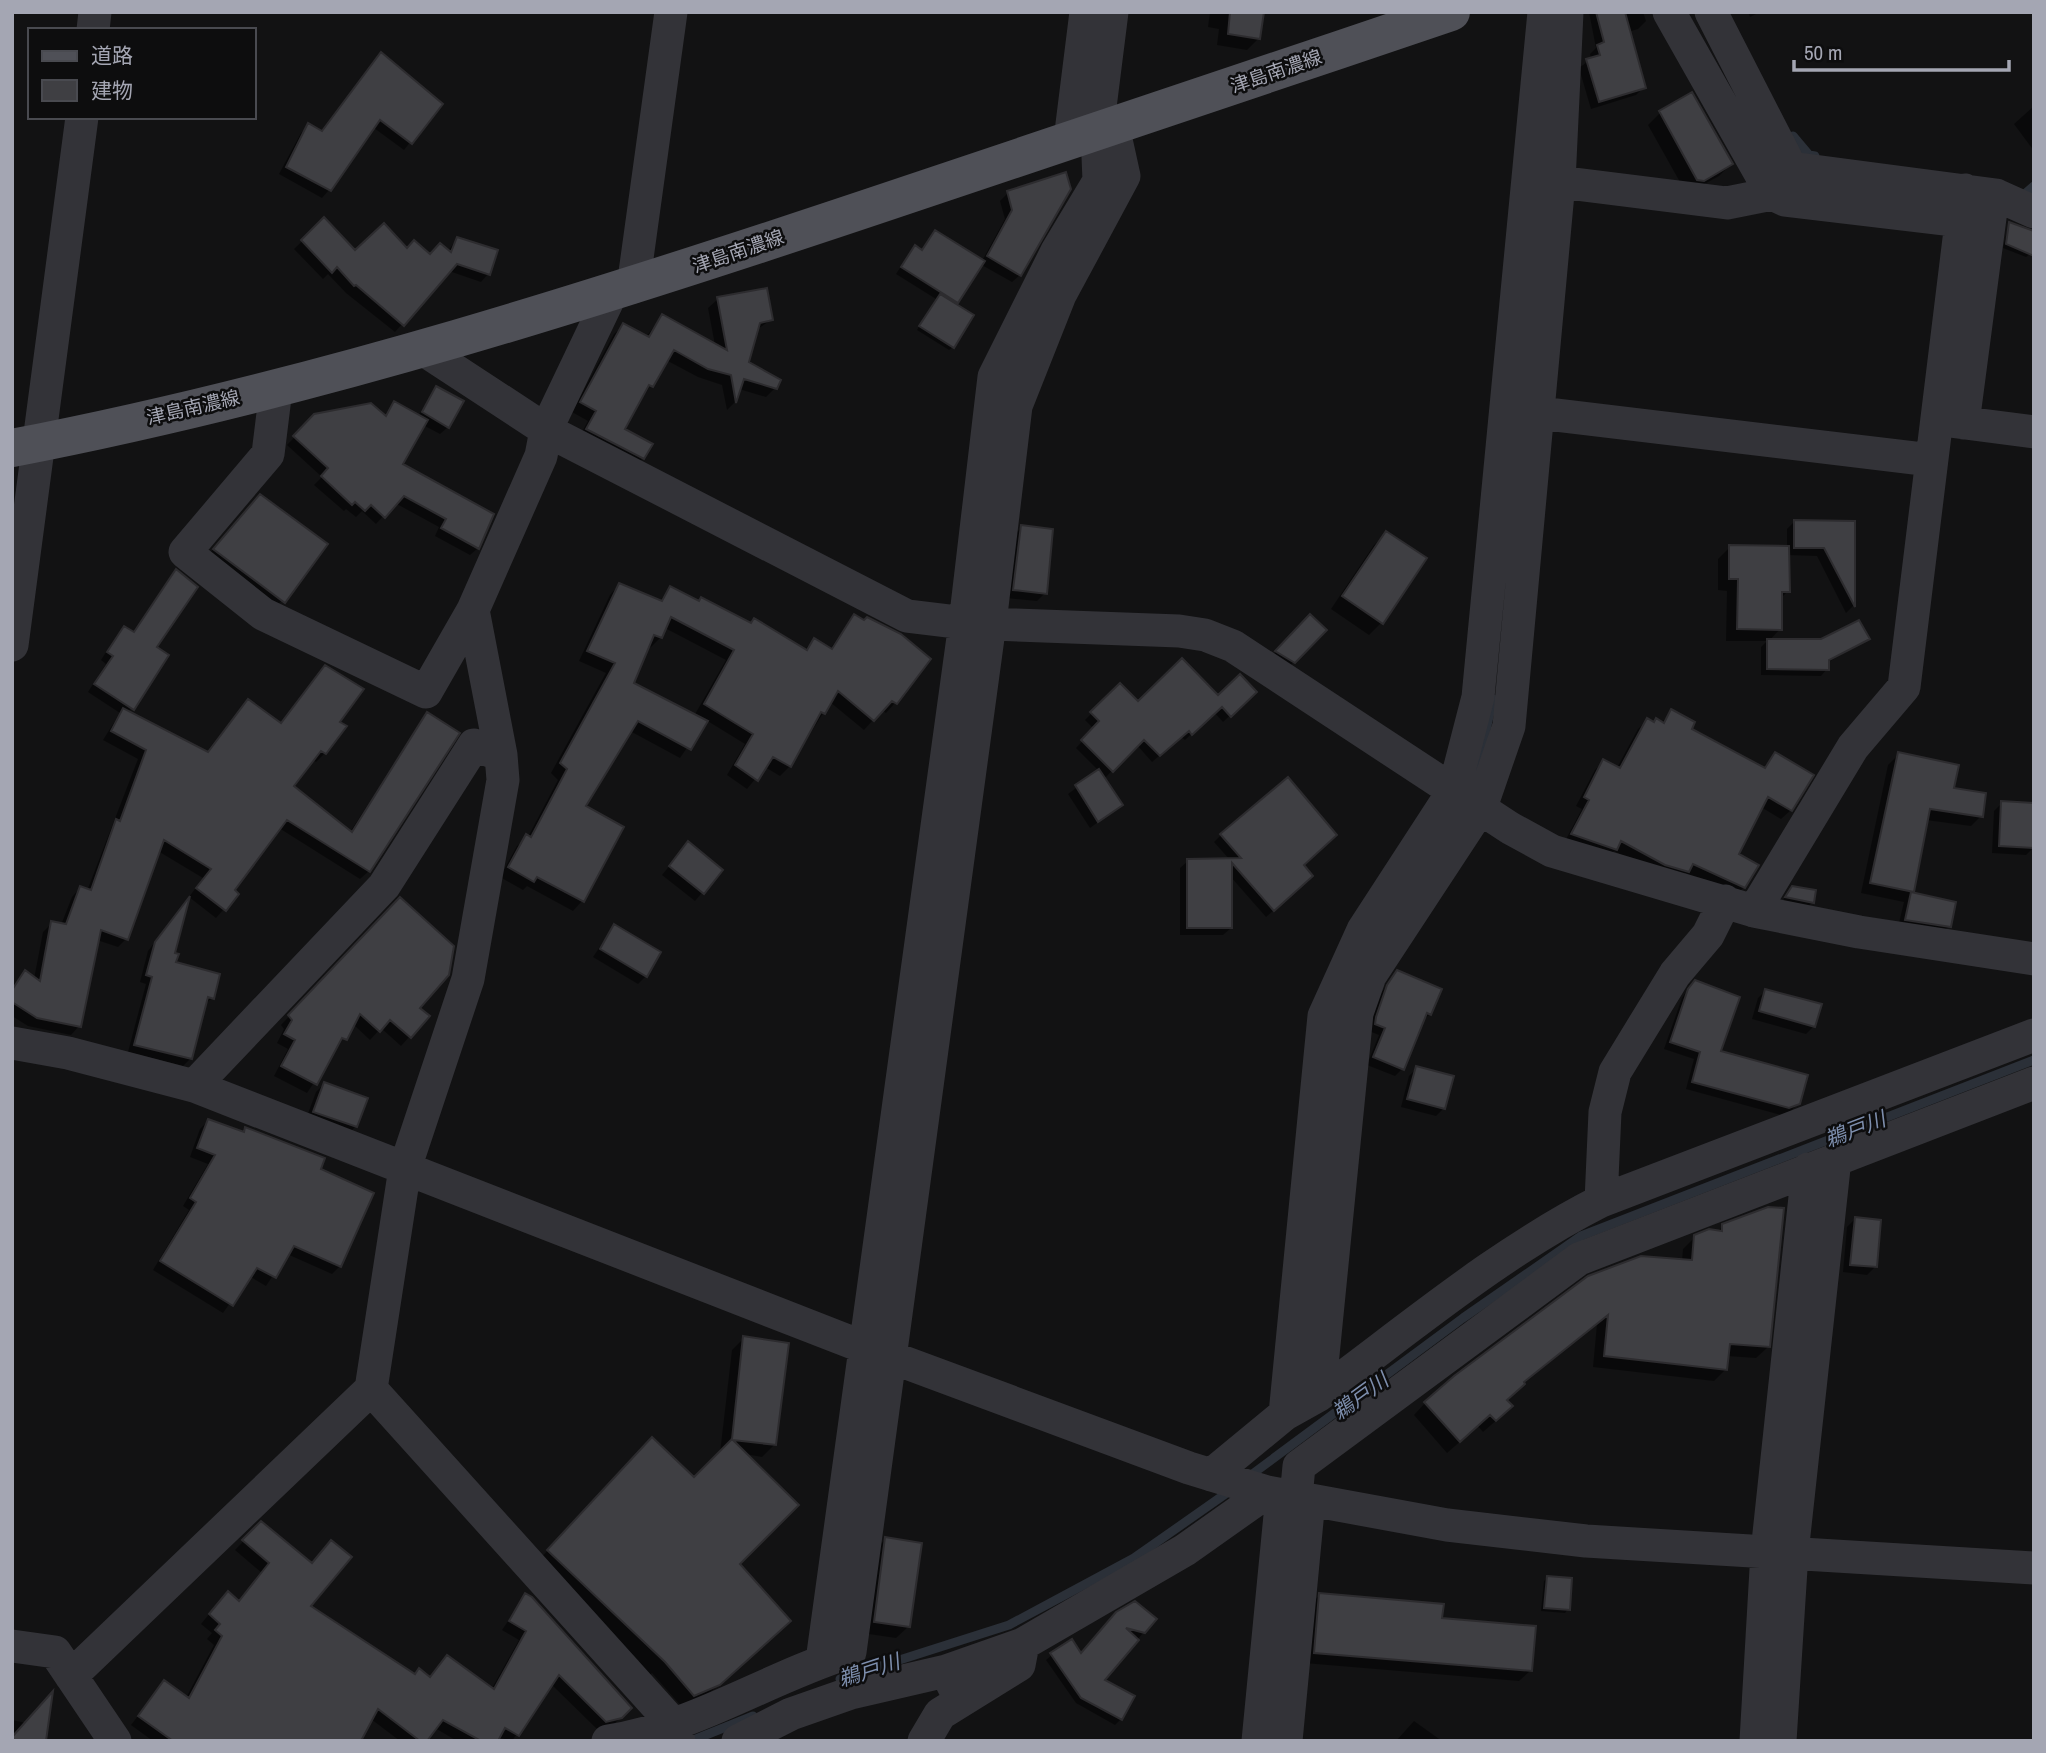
<svg xmlns="http://www.w3.org/2000/svg" width="2046" height="1753" font-family="'Archivo Narrow','Noto Sans JP',sans-serif">
	<rect width="100%" height="100%" fill="#121213"/>
	<path fill="#0007" fill-rule="evenodd" d="M1210 12H1262L1259 38 1247 50 1217 45 1219 29 1208 27Z
		M1589 12H1643L1646 21 1638 29 1628 32 1644 87 1636 95 1591 109 1579 68 1591 59 1590 54 1596 48Z
		M1748 12H1760L1750 17Z
		M440 104 404 150 374 128 343 174 322 198 279 174 301 133 309 126 321 132Z
		M2034 106V151L2014 124Z
		M1660 113 1731 164 1719 176 1690 192 1685 191 1648 125Z
		M1065 174 1020 275 1012 282 980 264 954 305 953 347 949 350 917 330 936 299 896 274 909 254 915 248 921 251 935 232 982 261 1005 219 1000 201 1008 193Z
		M324 220 355 253 407 250 430 256 448 251 457 239 488 274 481 282 449 271 395 332 346 293 328 274 323 279 294 249Z
		M2009 224 2030 254 2026 257 2003 248Z
		M718 299 771 320 756 330 746 363 775 388 766 397 739 389 735 402 727 410 722 385 698 377 666 360 623 430 643 458 634 467 578 439 588 421 572 412 614 334 624 325 646 337 662 316 715 345 708 308Z
		M437 388 448 427 440 434 423 425 401 465 478 548 470 555 435 536 439 527 395 503 376 524 362 511 356 517 346 509 344 511 314 485 322 477 287 445 315 416H384L394 403 418 416Z
		M260 496 325 545 271 614 202 562Z
		M1795 521 1853 522V606L1846 613 1817 556 1787 555 1788 591 1780 599V629L1769 641 1867 639 1827 663V669L1821 676 1761 675V647L1767 641H1726L1727 591 1718 590V559L1730 547 1787 548V529Z
		M1022 527 1045 593 1037 601 1006 598 1014 535Z
		M1387 533 1381 623 1369 635 1331 609 1374 545Z
		M176 572 155 647 129 712 207 753 248 701 280 724 325 667 344 676 362 689 338 722 325 753 316 762 312 759 292 786 350 832 427 715 369 871 360 879 279 828 232 890 237 894 216 918 189 897 203 878 158 851 126 939 118 947 97 940 79 1026 71 1035 28 1026 12 1016V988L25 973 34 979 43 932 52 923 61 925 72 897 80 888 87 891 138 759 103 740 120 713 88 692 106 664 101 660 117 635 125 628 132 633Z
		M619 585 659 602 670 588 750 624 754 620 804 650 814 640 830 649 854 616 884 697 894 704 886 713 882 710 864 730 830 702 790 766 780 776 765 767 747 789 727 775 745 744 706 720 680 758 630 731 583 807 621 828 582 901 573 911 527 886 523 890 500 877 517 846 528 837 558 780 551 773 606 673 579 661 610 595ZM665 628 726 660 694 716 632 684 648 645 651 647 661 637Z
		M1310 617 1324 630 1286 670 1269 659Z
		M1120 685 1138 704 1255 692 1223 722 1214 712 1185 740 1181 737 1152 762 1137 745 1104 779 1121 805 1090 828 1068 794 1099 771 1076 748 1094 729 1085 720Z
		M1672 712 1689 730 1763 768 1775 754 1791 810 1781 819 1761 807 1736 855 1744 887 1735 896 1685 873 1678 880 1656 873 1614 851 1606 858 1564 843 1582 809 1576 806 1595 770 1604 761 1617 768 1638 729 1647 720 1661 723Z
		M1899 754 1981 816 1971 826 1926 820 1910 894 1954 903 1949 926 1941 934 1898 927 1904 902 1861 893 1888 765Z
		M2002 803 2034 847 2026 855 1992 853 1994 811Z
		M1221 835 1302 865 1304 883 1266 917 1230 876 1231 928 1223 935H1180V868L1188 861 1230 860 1214 842Z
		M681 852 721 870 695 901 662 875Z
		M1788 892 1812 902 1809 906 1783 901Z
		M400 900 418 1008 427 1017 401 1046 381 1028 370 1040 353 1024 307 1093 274 1076 288 1049 277 1043 284 1029 281 1025Z
		M186 902 173 954 174 964 212 998 204 1005 190 1059 183 1066 128 1052 146 984 140 982 148 951Z
		M614 926 646 976 638 984 593 957Z
		M1398 972 1430 1014 1421 1022 1402 1069 1395 1076 1367 1065 1379 1035 1369 1031 1380 994Z
		M1688 989 1718 1052 1798 1103 1791 1111 1781 1115 1686 1089 1694 1059 1664 1049 1682 998Z
		M1765 991 1814 1026 1806 1034 1752 1019 1758 998Z
		M1417 1068 1444 1108 1436 1116 1401 1107 1409 1076Z
		M324 1084 356 1126 348 1134 306 1119 316 1092Z
		M208 1121 242 1134 246 1130 319 1170 340 1266 332 1274 287 1254 266 1286 249 1276 223 1313 153 1270 189 1210 183 1206 208 1164 190 1157 200 1129Z
		M1855 1219 1875 1267 1867 1275 1843 1272 1847 1227Z
		M1723 1226 1768 1347 1756 1358 1727 1356 1725 1370 1714 1381 1593 1367 1597 1324 1523 1384 1506 1401 1499 1418 1483 1432 1478 1426 1447 1453 1414 1415 1425 1403 1682 1261 1683 1249 1695 1237 1717 1232Z
		M744 1338 774 1445 762 1457 745 1454 738 1564 777 1633 706 1696 682 1707 652 1673 640 1684 628 1671 639 1661 536 1563 640 1452 694 1480 720 1453 732 1350Z
		M261 1523 308 1607 415 1675 429 1678 447 1657 491 1690 519 1640 502 1630 526 1595 630 1708 611 1727 597 1729 551 1684 512 1741 498 1737 495 1741H457L435 1728 425 1741H400L371 1719 359 1741H153L131 1725 164 1682 186 1698 214 1645 207 1639 212 1633 201 1624 219 1602H238L262 1573 235 1550Z
		M886 1539 909 1626 896 1638 862 1633 873 1551Z
		M1547 1578 1568 1609 1565 1613 1541 1611 1544 1581Z
		M1320 1595 1440 1620 1530 1671 1519 1681 1304 1663 1309 1605Z
		M1117 1614 1144 1632 1102 1680 1121 1719 1115 1725 1076 1703 1046 1660 1052 1655H1081Z
		M12 1720 26 1723 12 1741Z
		M1414 1721 1442 1741H1396Z"/>
	<g fill="none" stroke-linecap="round" stroke-linejoin="round">
		<path stroke="#2b3038" stroke-width="9" d="M1793 136 1809 155 1815 156
			M2026 193 2034 186
			M1476 774 1493 699
			M1247 1478 1463 1318 1581 1236 2034 1060
			M840 1679 1009 1625 1134 1558 1231 1490
			M691 1741 753 1716"/>
	</g>
	<path fill="#3f3f43" stroke="#2d2c2f" stroke-width="2" d="M1230 12H1264L1260 39 1228 34Z
		M1596 12H1625L1646 88 1599 102 1586 59 1600 55 1597 45 1604 42Z
		M381 52 443 104 412 144 380 120 331 191 286 167 308 123 322 131Z
		M1692 92 1733 164 1704 181 1697 180 1659 111Z
		M1066 172 1071 189 1021 276 987 256 1012 210 1007 191Z
		M324 217 355 250 384 223 407 248 414 240 430 254 440 243 451 252 457 237 498 250 490 275 457 264 404 326 356 285 354 286 337 267 332 273 301 240Z
		M2009 222 2034 231V256L2006 244Z
		M935 230 985 261 958 303 901 267 915 245 922 250Z
		M767 288 773 320 760 323 749 362 781 380 777 389 744 379 736 403 731 375 708 369 674 350 653 387 649 385 625 429 653 444 644 459 586 429 596 411 580 402 623 323 649 337 662 314 727 350 717 297Z
		M940 294 974 315 954 348 919 326Z
		M436 386 464 401 449 428 422 412Z
		M394 401 428 420 403 464 494 514 479 549 441 528 446 519 404 496 385 518 371 505 365 511 355 502 352 505 321 476 328 468 293 436 314 414 371 403 386 416Z
		M260 494 328 544 285 603 213 549Z
		M1794 520 1855 521V607L1824 548H1794Z
		M1021 525 1053 529 1047 594 1013 590Z
		M1386 531 1427 558 1383 624 1342 596Z
		M1729 545 1789 546 1790 592H1782V630L1737 629 1738 579H1729Z
		M176 569 198 587 157 647 169 655 134 710 94 684 113 656 107 652 124 626 134 632Z
		M619 583 662 601 670 586 699 601 701 597 751 623 754 618 807 650 814 638 832 649 854 614 864 620 867 617 901 634 931 659 897 704 892 701 874 721 838 691 825 714 821 712 791 767 773 757 758 781 735 765 753 734 704 704 734 650 671 617 662 638 654 635 634 683 708 721 691 750 638 721 586 806 624 827 584 902 537 877 534 882 508 867 526 834 531 837 567 769 560 763 615 663 587 651Z
		M1310 614 1327 630 1295 663 1275 651Z
		M1859 620 1870 639 1829 660V670L1767 669V639H1821Z
		M1182 658 1218 695 1240 674 1257 692 1231 717 1222 707 1192 735 1189 731 1160 756 1144 740 1113 772 1081 740 1099 721 1090 712 1120 683 1138 701Z
		M325 665 364 689 340 722 347 726 326 754 321 751 294 786 352 832 427 712 460 733 370 872 287 820 235 890 239 894 226 911 196 888 211 869 164 840 128 940 101 930 81 1027 37 1018 12 1002V990L25 970 40 981 51 921 66 924 80 886 91 890 116 819 120 821 146 750 111 731 123 708 208 752 248 699 281 723Z
		M1671 709 1695 722 1692 729 1765 768 1775 752 1814 775 1792 811 1768 797 1739 854 1759 865 1745 888 1693 864 1689 872 1665 865 1621 841 1617 850 1571 834 1589 800 1584 797 1603 759 1620 768 1647 718 1654 722 1656 718 1664 723Z
		M1898 752 1959 765 1954 788 1986 793 1983 817 1930 809 1914 892 1870 883Z
		M1099 769 1123 805 1098 822 1075 785Z
		M1288 777 1337 835 1304 865 1313 876 1274 911 1232 863V928H1187V859L1241 858 1220 834Z
		M2001 801 2034 803V848L1999 846Z
		M688 841 723 870 704 894 669 866Z
		M1792 886 1816 890 1814 903 1785 897Z
		M1911 892 1956 902 1951 927 1905 920Z
		M190 896 175 953 179 954 176 962 220 974 214 999 208 997 192 1059 134 1045 152 977 146 975 155 942Z
		M400 897 454 946 449 975 420 1008 430 1016 411 1038 390 1020 380 1032 360 1014 347 1040 342 1038 317 1085 281 1066 295 1040 284 1034 292 1020 288 1015Z
		M614 924 661 952 647 977 600 949Z
		M1397 970 1442 989 1431 1015 1427 1013 1404 1070 1373 1057 1385 1028 1375 1024 1376 1017 1387 985Z
		M1695 980 1740 997 1721 1051 1808 1075 1800 1104 1789 1108 1692 1082 1700 1052 1670 1042 1688 989Z
		M1765 989 1822 1004 1815 1027 1759 1011Z
		M1416 1066 1454 1076 1445 1109 1407 1099Z
		M324 1082 368 1098 357 1127 313 1112Z
		M208 1119 244 1132 245 1127 325 1158 321 1169 374 1193 341 1267 294 1246 276 1278 257 1268 233 1306 160 1261 196 1202 190 1198 215 1155 197 1148Z
		M1768 1207 1784 1208 1770 1347 1730 1344 1727 1370 1604 1356 1608 1315 1524 1382 1525 1384 1507 1400 1513 1406 1496 1421 1490 1415 1460 1442 1424 1402 1454 1376 1588 1276 1641 1256 1692 1260 1694 1235 1709 1229 1722 1231V1224Z
		M1855 1217 1881 1220 1877 1267 1850 1265Z
		M743 1336 789 1343 776 1445 733 1440 799 1505 740 1564 791 1621 720 1685 694 1696 665 1662 547 1550 652 1437 694 1477 732 1439Z
		M261 1521 312 1563 331 1540 352 1557 311 1606 415 1674 419 1668 430 1677 447 1655 494 1689 526 1631 509 1621 525 1593 532 1597 632 1708 622 1718 606 1722 559 1675 519 1736 505 1728 498 1741H481L443 1720 427 1741H420L378 1709 361 1741H173L138 1716 164 1680 189 1698 222 1636 215 1630 220 1624 209 1614 228 1591 239 1601 269 1563 242 1540Z
		M885 1537 922 1543 910 1627 874 1622Z
		M1547 1576 1572 1578 1570 1610 1544 1608Z
		M1319 1593 1444 1604 1442 1618 1536 1626 1532 1671 1314 1653Z
		M1135 1601 1157 1619 1145 1633 1126 1628 1139 1640 1105 1680 1135 1696 1122 1720 1081 1698 1050 1653 1072 1639 1081 1653 1116 1612Z
		M53 1691 46 1741H12V1737Z"/>
	<g fill="none" stroke-linecap="round" stroke-linejoin="round">
		<path stroke="#333338" stroke-width="33" d="M1711 12 1791 168 1996 195 2034 212
			M93 30 95 12
			M1070 140 1086 12
			M1559 182 1727 203 1772 194 1669 12
			M1772 194 1785 200 1962 221
			M633 287 671 12
			M611 294 546 430 541 456 473 610 501 755 503 780 468 979 405 1168 371 1389 675 1726 679 1741
			M424 350 546 430 907 616 965 623 1179 631 1205 635 1233 646 1510 828 1552 851 1754 911 1859 932 2034 959
			M276 389 268 454 185 552 263 614 426 692 473 610
			M1539 413 1931 460
			M1942 420 2034 432
			M1963 423 1991 210 1996 195
			M12 645 82 117
			M1754 911 1853 747 1904 687 1965 190
			M12 1043 68 1053 194 1086 866 1348 1189 1468 1267 1492 1447 1525 1586 1541 2034 1568
			M194 1086 384 886 474 745 501 755
			M1601 1201 1605 1112 1615 1072 1675 974 1708 935 1725 901
			M1319 1395C1410 1328 1500 1252 1601 1201L2034 1035
			M1285 1414 1319 1395 1357 1013 1370 976 1481 807 1509 726 1559 182 1567 12
			M1211 1475 1285 1414 1324 1016 1363 930 1454 790 1478 697 1544 12
			M1296 1498 1299 1466 1579 1259 2034 1083
			M12 1646 55 1652 115 1741
			M822 1661 965 623 994 377 1057 251 1099 181 1097 131 1112 12
			M71 1676 371 1389
			M955 1689 946 1671 1023 1644
			M608 1741C694 1728 767 1678 850 1652L990 623 1016 406 1060 295 1124 176 1113 126
			M738 1741 791 1714 851 1693 946 1671
			M924 1741 940 1714 1019 1665 1023 1644 1185 1550 1267 1492
			M1258 1741 1282 1495
			M1286 1741 1309 1500
			M1756 1741 1767 1552 1808 1169
			M1780 1741 1792 1553 1835 1159"/>
		<path stroke="#4f5057" stroke-width="38" d="M12 448C313 390 603 297 892 200 1079 137 1265 75 1451 12"/>
	</g>
	<g text-anchor="middle" dominant-baseline="central" stroke-width="5" stroke-linejoin="round" paint-order="stroke">
		<g font-size="19" fill="#a4a6b3" stroke="#0d0d0e">
			<text transform="translate(1276 71) rotate(-19)">津島南濃線</text>
			<text transform="translate(738 251) rotate(-19)">津島南濃線</text>
			<text transform="translate(193 407) rotate(-13)">津島南濃線</text>
		</g>
		<g font-size="21" font-style="italic" fill="#7d8ead" stroke="#0d0d0e">
			<text transform="translate(1855 1129) rotate(-21)">鵜戸川</text>
			<text transform="translate(1360 1396) rotate(-36)">鵜戸川</text>
			<text transform="translate(869 1670) rotate(-18)">鵜戸川</text>
		</g>
	</g>
	<rect width="2046" height="1753" fill="none" stroke="#a4a6b3" stroke-width="28"/>
	<rect x="28" y="28" width="228" height="91" fill="#0d0d0e" stroke="#494a50" stroke-width="2"/>
	<rect x="42" y="51" width="35" height="10" fill="#4f5057" stroke="#494a50" stroke-width="2"/>
	<text x="91" y="63" font-size="21" fill="#a4a6b3">道路</text>
	<rect x="42" y="80" width="35" height="21" fill="#3f3f43" stroke="#494a50" stroke-width="2"/>
	<text x="91" y="98" font-size="21" fill="#a4a6b3">建物</text>
	<path d="M1794 60v10h215v-10" fill="none" stroke="#a4a6b3" stroke-width="3.5"/>
	<text x="1804" y="60" font-size="21" fill="#a4a6b3" stroke="#0d0d0e" stroke-width="5" paint-order="stroke">50 m</text>
</svg>
